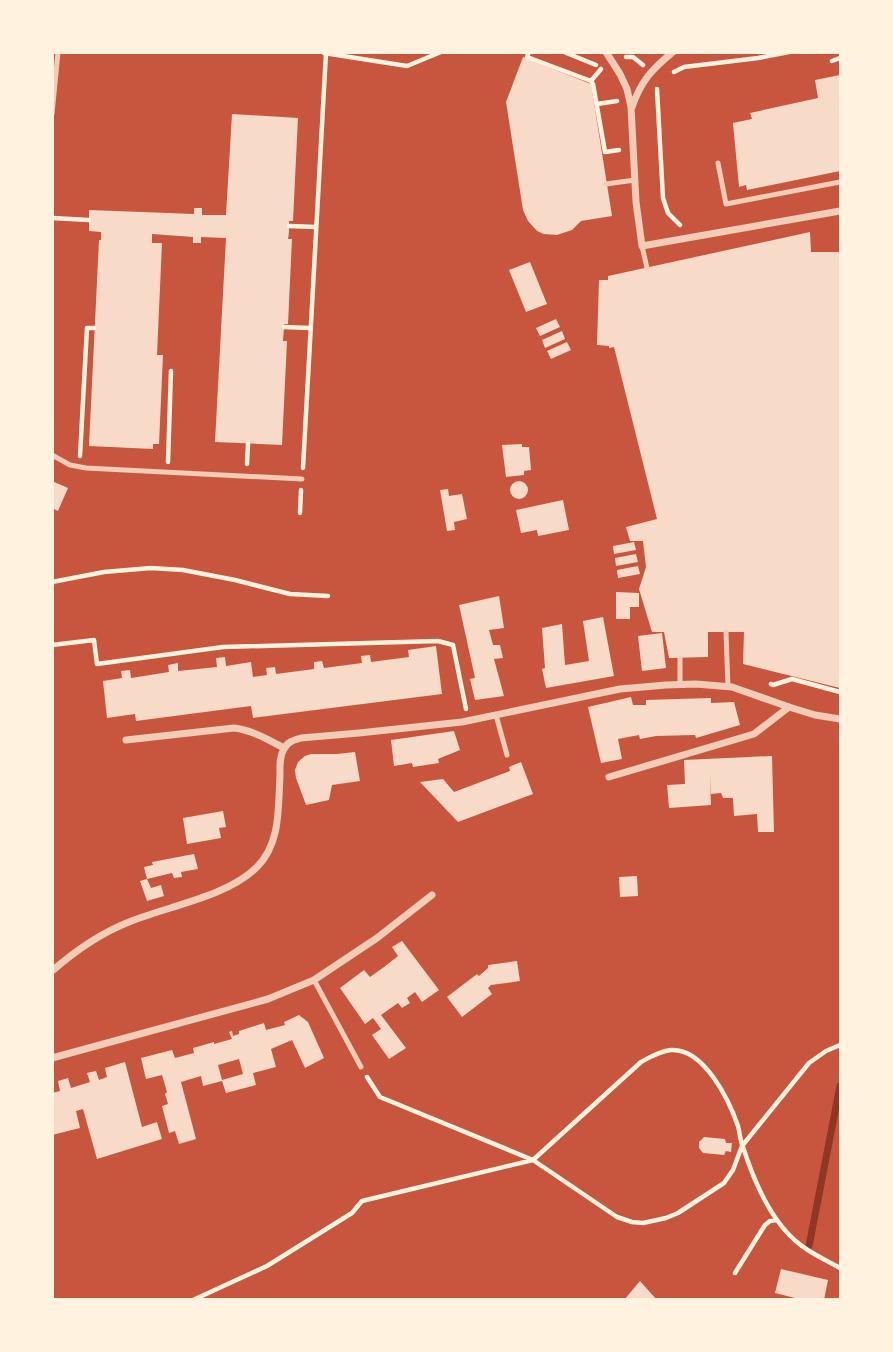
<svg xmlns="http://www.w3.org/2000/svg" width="893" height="1352" font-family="'IBM Plex Sans',sans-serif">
	<rect width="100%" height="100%" fill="#c8553d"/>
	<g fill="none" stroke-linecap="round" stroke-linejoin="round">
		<path stroke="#8f3625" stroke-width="7" d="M809 1246 840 1086"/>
	</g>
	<path fill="#f7dbc8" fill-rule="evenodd" d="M523 57 591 84 612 216 581 221 572 230 557 235 544 234 537 231 528 221 523 210 506 102Z
		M840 75V171L747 190 746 185 739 187 733 123 752 119 750 113 818 98 815 80Z
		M232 114 298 118 293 221H289V232L288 239H292L288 324H284V327L283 341H287L282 445 215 442 226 238 201 237V243H193V237L152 234V243H162L157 355H163L159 444H153V449L89 446 99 240H101V232L89 231V210L194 214V208H202V215H226Z
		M810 232 811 252H840V688L743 664 744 632H708V657L669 658 664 632H652L639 589 646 567 643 541H630L626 527 657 519 614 347 609 348V346L597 345 599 280H608V276Z
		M530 262 547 304 526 312 509 270Z
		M556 319 560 327 540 336 536 328Z
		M562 331 565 339 545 348 542 340Z
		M567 342 571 350 551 359 547 351Z
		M522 444V447H529L531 470 524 471V475L506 477 502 445Z
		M52 481 68 488 58 511 52 508Z
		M510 490a9 9 0 1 1 18 0a9 9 0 1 1-18 0Z
		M448 489 449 496 462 494 467 519 454 522 455 530 447 531 440 490Z
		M563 500 569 530 538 536 537 530 521 533 516 510Z
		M634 542 636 550 614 554 613 546Z
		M636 554 638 562 616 566 615 558Z
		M638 566 640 574 618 578 617 570Z
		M616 592 639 593V607H630V619H616Z
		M499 596 504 628 489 630 493 645H500L503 658 494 659 504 696 475 700 470 679 475 678 459 605Z
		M603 617 614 676 546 688 542 669 545 668 542 628 562 624 565 665 589 661 583 621Z
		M662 633 666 668 642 671 638 636Z
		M436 646 442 694 253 718 251 706 136 721 135 714 107 718 103 681 122 678 121 671 130 670 131 678 169 672 168 665 178 663V671L198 669 217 667 216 658 225 657 226 666 251 662 253 677 267 675 266 668 275 667 276 674 314 669V662L322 661 324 668 362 663 361 656 370 655 371 662 409 657 408 650Z
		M631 697 633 705H646V700L711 698V703L734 702 740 725 696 738 695 735 656 736 640 739 639 735 618 739 622 759 601 763 588 707Z
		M454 731 460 750 438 759 439 763 413 767 412 763 394 766 391 740Z
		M355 752 360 781 332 785 329 800 306 805 296 778 295 770 298 762 305 756 311 754H337Z
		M772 756 774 832H758L757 814 734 816 733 798H723L721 793 711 794 710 774 711 805 669 808 667 785 685 784 684 760Z
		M521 762 533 794 458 822 420 782 443 779 454 792 510 771 509 767Z
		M223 811 226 827 219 828 221 838 187 844 183 818Z
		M194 854 198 869 181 872 182 877 174 878 172 873 147 879 151 888 161 885 164 896 147 901 140 881 147 879 144 867 153 865 152 862Z
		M637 876 638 896 620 897 619 877Z
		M402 941 439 990 422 1002 415 992 407 998 410 1003 402 1008 398 1003 381 1015 406 1048 389 1059 372 1035 381 1029 373 1018 365 1024 340 988 364 970 370 977 384 967 398 956 392 947Z
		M517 961 520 981 491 985 488 988 492 994 462 1017 447 997 477 974 479 976 488 968V965Z
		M299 1015 308 1022 324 1058 305 1068 292 1040 271 1049 276 1067 253 1073 256 1085 226 1093 222 1081 203 1086 201 1076 181 1082 196 1139 179 1144 175 1131 169 1133 162 1106 168 1104 165 1094 167 1092 162 1075 146 1079 141 1058 172 1050 175 1058 194 1053 193 1048 214 1042V1044L232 1039 229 1032 232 1031 233 1036 239 1034V1031L264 1023 266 1030 285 1025 284 1022ZM239 1059 243 1074 222 1080 218 1065Z
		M125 1062 142 1127 157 1122 162 1139 97 1159 83 1109 76 1111 80 1128 52 1135V1093L60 1091 58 1081 68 1078 71 1088 90 1082 87 1073 96 1071 99 1080 107 1077 105 1068Z
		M704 1137 725 1139 726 1143H732L731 1152 726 1151 724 1155 703 1153 699 1148V1142Z
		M781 1269 828 1280 824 1300H794L795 1298 775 1293Z
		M640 1281 657 1300H624Z"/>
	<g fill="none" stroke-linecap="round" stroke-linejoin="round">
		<path stroke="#fff3e0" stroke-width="4.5" d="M529 52 527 57 591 81 593 84 605 152 619 150
			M564 52 596 65
			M324 53 407 66 441 52
			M626 57H633L643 65
			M832 61 840 58
			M674 72 684 67 758 58 789 52
			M591 81 601 69
			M657 89 663 198 668 213 680 225
			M597 104 617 101
			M52 218 89 220
			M289 226 316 227
			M284 327 310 328
			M80 456 87 328H94
			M168 462 171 371
			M247 464 248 444
			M303 468 326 53
			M300 513 301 490
			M52 582 104 572 151 568 183 570 235 580 290 594 328 596
			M52 645 94 640 97 664 223 647 438 641 453 645 466 709
			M771 684 773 685 792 679 840 692
			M367 1077 380 1097 533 1160 617 1217 632 1222 643 1223 666 1218 678 1213 724 1183 733 1170 742 1146 809 1063 826 1051 840 1045
			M735 1273 765 1225 770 1221 777 1220
			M193 1300 267 1266 352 1213 362 1201 533 1160 641 1062C650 1057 660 1051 671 1050 704 1048 729 1100 738 1126 740 1133 740 1141 743 1147 751 1172 762 1199 777 1220 795 1246 814 1254 840 1268"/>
		<path stroke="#f1ccb7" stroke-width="5" d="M52 114 58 52
			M718 163 726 204 840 182
			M606 184 635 180
			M642 246 647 268
			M52 455 70 465 86 468 302 479
			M726 632 728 687
			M680 684V658
			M496 715 507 755
			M314 980 361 1067"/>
		<path stroke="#f1ccb7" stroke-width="7" d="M606 52 620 74 627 89 631 107 636 202 642 246 840 211
			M632 107C641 81 652 69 673 52
			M126 740 234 728C252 730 269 740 284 748
			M609 777 754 734 789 707
			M52 971C75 951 101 933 129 922 168 906 227 897 257 867 281 843 278 807 280 776 280 767 279 757 284 749 287 742 294 740 301 738L359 733 462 722 620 689 666 685 696 684 732 687 789 707 815 715 840 719
			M52 1058 268 999 314 980 377 938 432 895"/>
	</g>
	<rect width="893" height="1352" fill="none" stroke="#fff3e0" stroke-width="108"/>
</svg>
